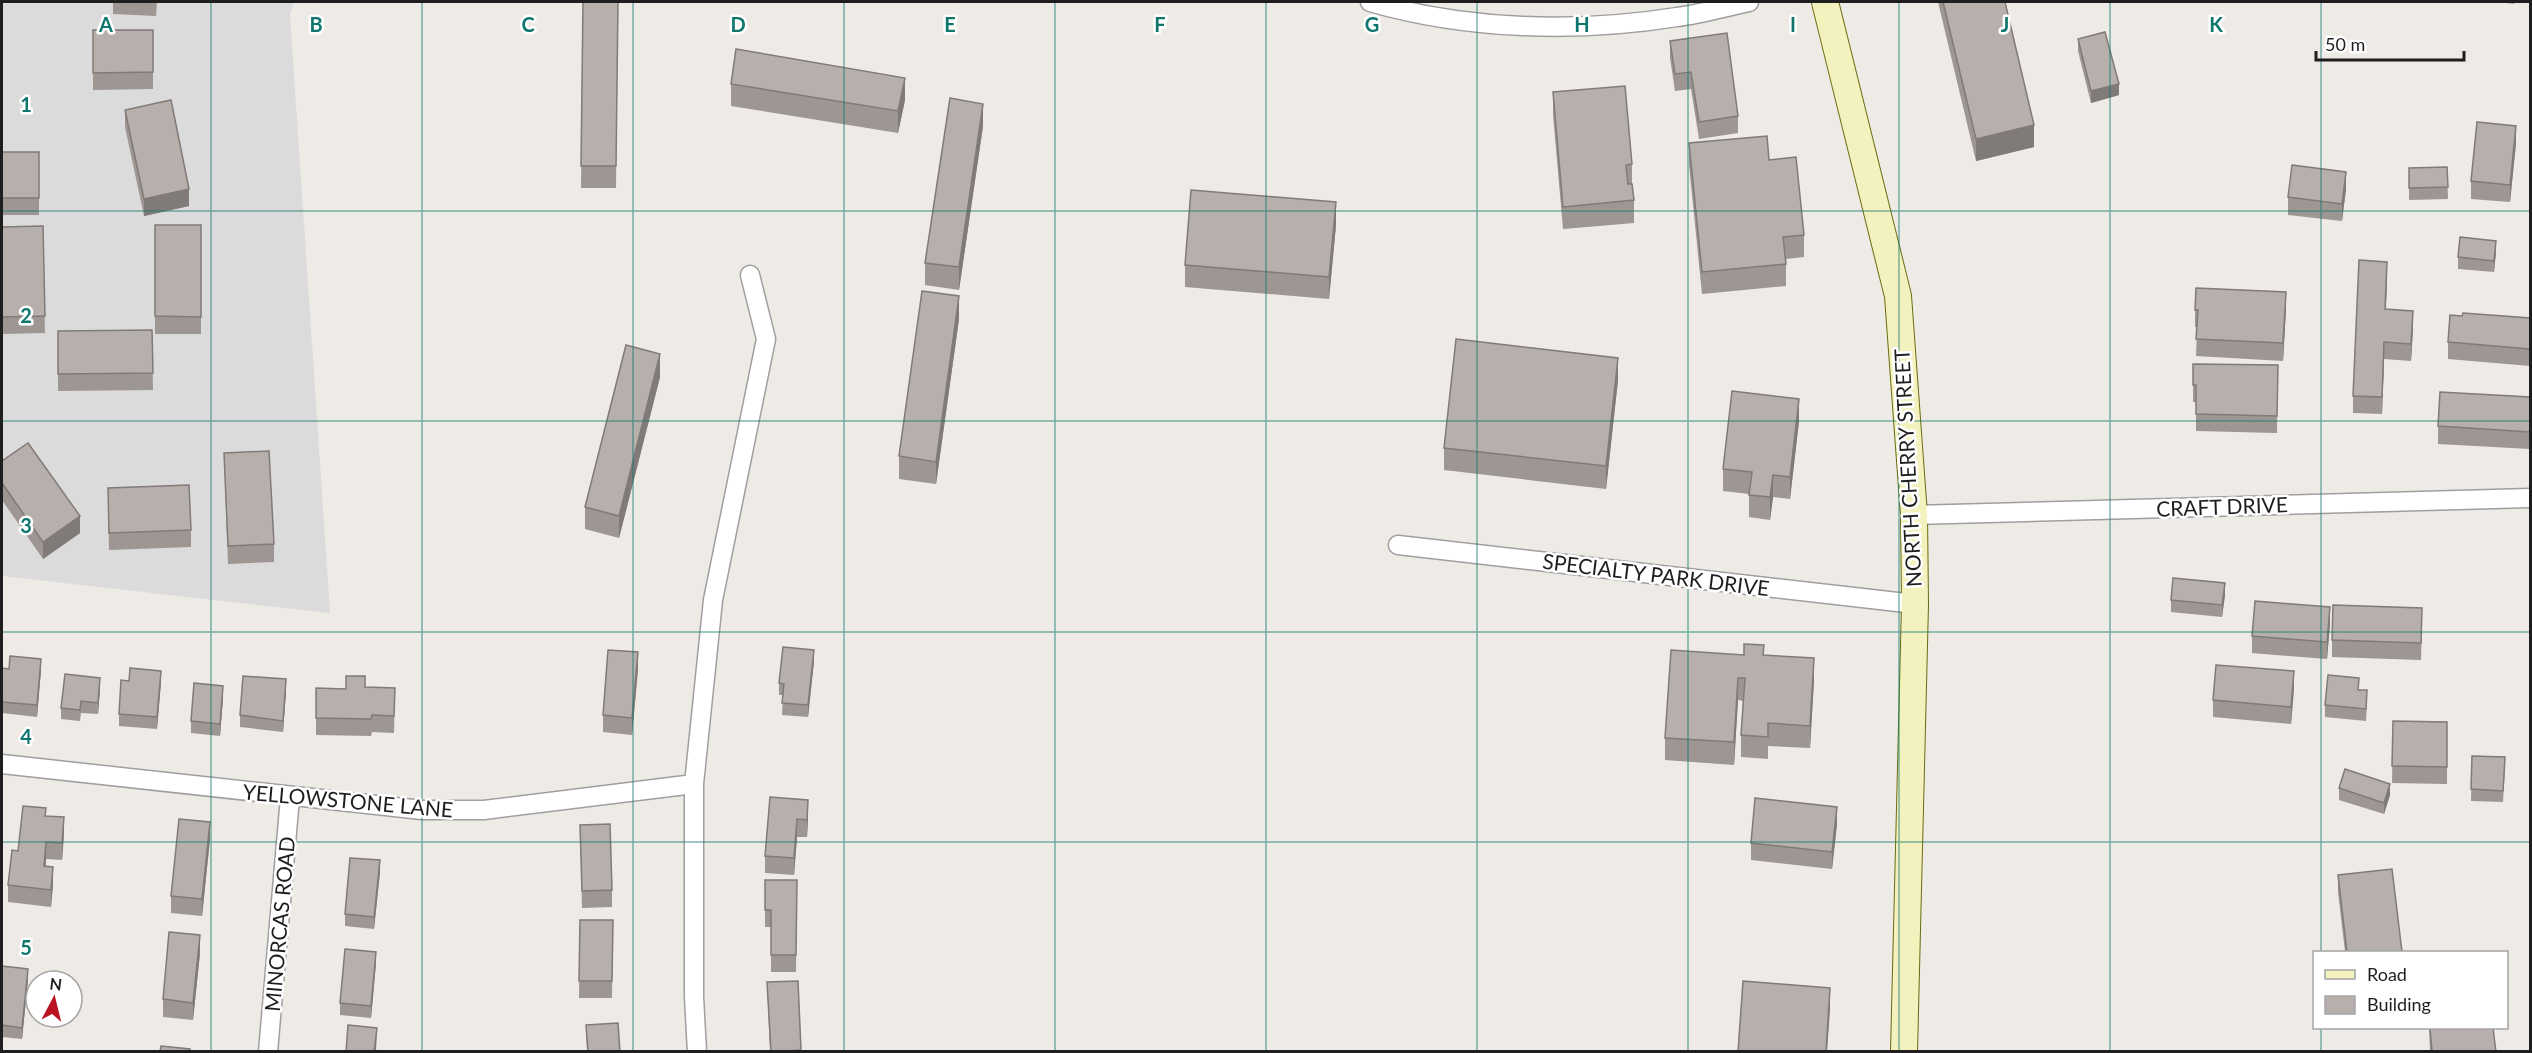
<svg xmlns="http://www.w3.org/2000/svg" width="2532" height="1053" font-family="Lato,sans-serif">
	<rect width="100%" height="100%" fill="#eeeae5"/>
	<path fill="#dcdbdb" d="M2 2H294L290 15 330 613 2 576Z"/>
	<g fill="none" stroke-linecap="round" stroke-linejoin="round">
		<defs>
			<path id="street" d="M1370 2C1467 30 1577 33 1677 17 1701 14 1725 7 1749 2
				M1914 515 2530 498
				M1398 545 1915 604
				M2 764 422 810H484L694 784
				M268 1052 290 797
				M697 1052 694 997V784L713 600 766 339 750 275"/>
			<path id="secondary" d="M1825 2 1898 296 1914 515 1915 604 1904 1052"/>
		</defs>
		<use href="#street" stroke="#9f9f9f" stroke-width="21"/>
		<use href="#secondary" stroke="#696b0f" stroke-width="28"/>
		<use href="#street" stroke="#fff" stroke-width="18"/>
		<use href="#secondary" stroke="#f3f1be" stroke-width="26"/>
	</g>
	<path fill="#9d9693" d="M113 2H157L156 16 113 14Z
		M583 2H618L616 188H581Z
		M1938 2H2005L2034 147 1976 161Z
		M2499 2H2514V4Z
		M93 30H153V89L93 90Z
		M2078 39 2119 95 2091 103 2078 51Z
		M1670 41 1738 116V133L1699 139 1691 89 1675 91 1670 58Z
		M731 84 905 100 898 133 731 106Z
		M1553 92 1632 164V184L1634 200V223L1563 229 1553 115Z
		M125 110 189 206 144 216 125 127Z
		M983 126 959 290 925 285V263Z
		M1689 143 1769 160 1804 235V257L1786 259V286L1702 294 1689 165Z
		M2516 143 2510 202 2471 199V181Z
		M2 152H39V215H2Z
		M2447 167 2448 199 2409 200V168Z
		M2346 189 2342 221 2288 215V197Z
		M155 225H201V334H155Z
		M1336 225 1329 299 1185 287V265Z
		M43 226 45 333 2 334V227Z
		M2496 252 2494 272 2458 269V257Z
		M2387 279 2386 309 2413 328 2411 361 2384 359 2382 414 2353 413V396Z
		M2286 309 2283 361 2196 356 2197 327H2195V310Z
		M2530 318V366L2448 359V342Z
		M959 319 936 484 899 479V456Z
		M152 330 153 390 58 391V331Z
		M2193 364 2278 365 2277 433 2196 431V402H2193Z
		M660 377 619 538 585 529V507Z
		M1618 380 1606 489 1444 470V448Z
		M2530 397V449L2438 444V426Z
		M1799 421 1790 499 1773 497 1770 520 1749 517V494L1723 491V469Z
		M224 453 274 544V562L228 564Z
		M2 461 80 533 43 559 2 500Z
		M108 488 191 530V547L109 550Z
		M2225 595 2222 617 2171 612V600Z
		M2330 624 2327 659 2252 653V636Z
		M2422 625 2421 660 2332 657V640Z
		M1744 655H1764L1814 680 1810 748 1768 746V759L1741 757V735L1743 701 1738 700 1734 765 1665 760V738Z
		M814 661 808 717 782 715 783 695H779V683Z
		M2 668 41 670 37 717 2 713Z
		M638 669 632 735 603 732V715Z
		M129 681 161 682 157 729 119 726V714Z
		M365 687 395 688 394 733 372 732 371 736 316 735V688L346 689Z
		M2294 688 2291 724 2213 717V700Z
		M100 689 98 714 81 713 80 721 61 719V708Z
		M2359 690 2367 702 2366 721 2325 717V705Z
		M286 691 283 732 240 727V715Z
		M223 698 220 736 191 733V721Z
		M2393 721 2447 722V784L2392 783Z
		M2472 756 2505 769 2503 802 2471 801Z
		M2339 788 2390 795 2384 814 2339 800Z
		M770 797 808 818 807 837H797L794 875 765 873V856Z
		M46 816 64 834 62 860 46 859V867L53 884 51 907 8 902V885L18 851Z
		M1837 824 1832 869 1751 860V843Z
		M580 825 612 890V907L582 908Z
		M210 839 202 916 171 913V896Z
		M380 872 374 929 345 926V914Z
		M2338 875 2402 952H2345L2338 892Z
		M765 880H797L796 972H771V927H765Z
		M580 920H613L612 998H579Z
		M200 953 193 1020 163 1017V999Z
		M376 963 371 1018 340 1015V1003Z
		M2 966 28 980 22 1039 2 1037Z
		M798 981 801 1052H770L767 982Z
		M586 1025 620 1052H587Z
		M2429 1028H2493L2430 1051Z"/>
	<path fill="#807a78" d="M905 78V100L898 133V111Z
		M2119 84V95L2091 103V91Z
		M983 104V126L959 290V267Z
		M2034 125V147L1976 161V139Z
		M2516 126V143L2510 202V185Z
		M2346 172V189L2342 221V204Z
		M189 189V206L144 216V199Z
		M1336 202V225L1329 299V277Z
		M2496 241V252L2494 272V261Z
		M2387 262V279L2385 326V309Z
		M2286 292V309L2283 361V343Z
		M959 296V319L936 484V462Z
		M2413 311V328L2411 361V344Z
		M2384 342V359L2382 414V397Z
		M660 354V377L619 538V516Z
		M1618 358V380L1606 489V466Z
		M1799 399V421L1790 499V477Z
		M1773 475V497L1770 520V497Z
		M80 516V533L43 559V542Z
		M2225 583V595L2222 617V605Z
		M2330 607V624L2327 659V642Z
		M814 650V661L808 717V705Z
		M638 652V669L632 735V718Z
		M1814 658V680L1810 748V726Z
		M41 659V670L37 717V705Z
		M161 671V682L157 729V717Z
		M2294 671V688L2291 724V707Z
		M100 678V689L98 714V703Z
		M1738 678V700L1734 765V742Z
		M286 679V691L283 732V721Z
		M223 686V698L220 736V724Z
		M2390 784V795L2384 814V803Z
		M808 800V818L807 837V820Z
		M1837 807V824L1832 869V852Z
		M64 817V834L62 860V843Z
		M797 819V837L794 875V858Z
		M210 822V839L202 916V899Z
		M46 842V859L44 883V866Z
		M380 860V872L374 929V917Z
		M53 867V884L51 907V890Z
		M200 935V953L193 1020V1003Z
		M376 952V963L371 1018V1006Z
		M28 969V980L22 1039V1028Z
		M1830 988V1010L1827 1052H1826Z
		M377 1028 376 1052H374Z"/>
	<path fill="#b7afab" stroke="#807a78" stroke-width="1.5" d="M583 2H618L616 166H581Z
		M1943 2H2005L2034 125 1976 139Z
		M93 30H153V72L93 73Z
		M2105 32 2119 84 2091 91 2078 39Z
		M1727 33 1738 116 1699 122 1691 72 1675 74 1670 41Z
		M736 49 905 78 898 111 731 84Z
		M1625 86 1632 164 1626 165 1628 184H1632L1634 200 1563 207 1553 92Z
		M950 98 983 104 959 267 925 263Z
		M171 100 189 189 144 199 125 110Z
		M2477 122 2516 126 2510 185 2471 181Z
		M1767 136 1769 160 1796 157 1804 235 1783 237 1786 264 1702 272 1689 143Z
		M2 152H39V198H2Z
		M2292 165 2346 172 2342 204 2288 197Z
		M2447 167 2448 187 2409 188V168Z
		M1191 190 1336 202 1329 277 1185 265Z
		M155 225H201V317L155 316Z
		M43 226 45 316 2 317V227Z
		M2460 237 2496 241 2494 261 2458 257Z
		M2359 260 2387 262 2385 309 2413 311 2411 344 2384 342 2382 397 2353 396Z
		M2196 288 2286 292 2283 343 2196 339 2198 310H2195Z
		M922 291 959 296 936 462 899 456Z
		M2463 313 2530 318V349L2448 342 2450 315 2462 316Z
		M152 330 153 373 58 374V331Z
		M1456 339 1618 358 1606 466 1444 448Z
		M626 345 660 354 619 516 585 507Z
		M2193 364 2278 365 2277 416 2196 414V385H2193Z
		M1732 391 1799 399 1790 477 1773 475 1770 497 1749 495 1752 472 1723 469Z
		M2440 392 2530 397V432L2438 426Z
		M28 443 80 516 43 542 2 483V461Z
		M269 451 274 544 228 546 224 453Z
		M189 485 191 530 109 533 108 488Z
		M2173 578 2225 583 2222 605 2171 600Z
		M2255 601 2330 607 2327 642 2252 636Z
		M2333 605 2422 608 2421 643 2332 640Z
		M1744 644 1764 645 1763 655 1814 658 1810 726 1768 723V737L1741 735 1745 678H1738L1734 742 1665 738 1671 650 1744 655Z
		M783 647 814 650 808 705 782 703 784 684 779 683Z
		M608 650 638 652 632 718 603 715Z
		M10 656 41 659 37 705 2 702V668L9 669Z
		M2216 665 2294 671 2291 707 2213 700Z
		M130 668 161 671 157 717 119 714 121 680 129 681Z
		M65 674 100 678 98 703 81 701 80 710 61 708Z
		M2328 675 2359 678 2358 690H2367L2366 709 2325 705Z
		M243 676 286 679 283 721 240 715Z
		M346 676H365V687L395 688 394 716 372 715 371 719 316 718V688L346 689Z
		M194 683 223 686 220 724 191 721Z
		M2393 721 2447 722V767L2392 766Z
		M2472 756 2505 757 2503 791 2471 789Z
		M2345 769 2390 784 2384 803 2339 788Z
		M770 797 808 800 807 820 797 819 794 858 765 856Z
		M1755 798 1837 807 1832 852 1751 843Z
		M23 806 46 808 45 816 64 817 62 843 46 842 44 866 53 867 51 890 8 885 12 850 18 851Z
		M179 819 210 822 202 899 171 896Z
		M610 824 612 890 582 891 580 825Z
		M350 858 380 860 374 917 345 914Z
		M2392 869 2402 952H2347L2338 875Z
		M765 880H797L796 955H771V910H765Z
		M580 920H613L612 981H579Z
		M169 932 200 935 193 1003 163 999Z
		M345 949 376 952 371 1006 340 1003Z
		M2 966 28 969 22 1028 2 1025Z
		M798 981 801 1050 771 1052 767 982Z
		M1743 981 1830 988 1826 1052H1738Z
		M618 1023 620 1052H588L586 1025Z
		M348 1025 377 1028 374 1052H346Z
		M2430 1028H2493L2496 1052H2427L2432 1051Z
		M161 1046 190 1049V1052H160Z"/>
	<path fill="none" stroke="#0f766e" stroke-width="1.5" stroke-opacity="0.55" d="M211 2V1052M422 2V1052M633 2V1052M844 2V1052M1055 2V1052M1266 2V1052M1477 2V1052M1688 2V1052M1899 2V1052M2110 2V1052M2321 2V952M2 211H2530M2 421H2530M2 632H2530M2 842H2530M2321 1028V1052"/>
	<g text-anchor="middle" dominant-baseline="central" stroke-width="5" stroke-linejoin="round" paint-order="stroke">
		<g font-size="21" fill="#1e1e1e" stroke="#fff">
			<text transform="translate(1907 468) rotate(-93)">NORTH CHERRY STREET</text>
			<text transform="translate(2222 506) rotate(-2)">CRAFT DRIVE</text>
			<text transform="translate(1656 574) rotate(7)">SPECIALTY PARK DRIVE</text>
			<text transform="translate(348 800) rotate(5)">YELLOWSTONE LANE</text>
			<text transform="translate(279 924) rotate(-85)">MINORCAS ROAD</text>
		</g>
	</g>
	<g font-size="20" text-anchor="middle" font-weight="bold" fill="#0f766e" stroke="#fff" stroke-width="5" stroke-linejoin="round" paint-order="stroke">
		<text x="106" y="32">A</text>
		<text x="316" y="32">B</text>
		<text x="528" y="32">C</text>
		<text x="738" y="32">D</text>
		<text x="950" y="32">E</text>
		<text x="1160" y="32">F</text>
		<text x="1372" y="32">G</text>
		<text x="1582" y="32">H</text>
		<text x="1793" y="32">I</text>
		<text x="2005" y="32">J</text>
		<text x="2216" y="32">K</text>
		<text x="26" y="112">1</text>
		<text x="26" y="323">2</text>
		<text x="26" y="533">3</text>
		<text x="26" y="744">4</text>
		<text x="26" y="955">5</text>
	</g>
	<rect width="2532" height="1053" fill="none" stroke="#1e1e1e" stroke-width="6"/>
	<rect x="2313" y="951" width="195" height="78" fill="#ffffff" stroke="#a5a5a5" stroke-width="1.5"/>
	<rect x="2325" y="970" width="30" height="9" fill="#f3f1be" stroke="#a5a5a5" stroke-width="1.5"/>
	<text x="2367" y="981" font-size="18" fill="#1e1e1e">Road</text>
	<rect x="2325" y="996" width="30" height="18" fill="#b7afab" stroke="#a5a5a5" stroke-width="1.5"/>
	<text x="2367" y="1011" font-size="18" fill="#1e1e1e">Building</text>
	<g transform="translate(54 999) rotate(7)"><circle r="28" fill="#ffffff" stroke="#a5a5a5" stroke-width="1.5"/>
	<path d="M0-4.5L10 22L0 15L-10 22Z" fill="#b91322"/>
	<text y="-9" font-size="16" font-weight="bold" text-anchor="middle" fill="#1e1e1e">N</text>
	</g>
	<path d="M2316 51v9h148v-9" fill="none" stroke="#1e1e1e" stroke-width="3"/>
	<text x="2325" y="51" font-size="18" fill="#1e1e1e" stroke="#ffffff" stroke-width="4.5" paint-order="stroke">50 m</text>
</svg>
